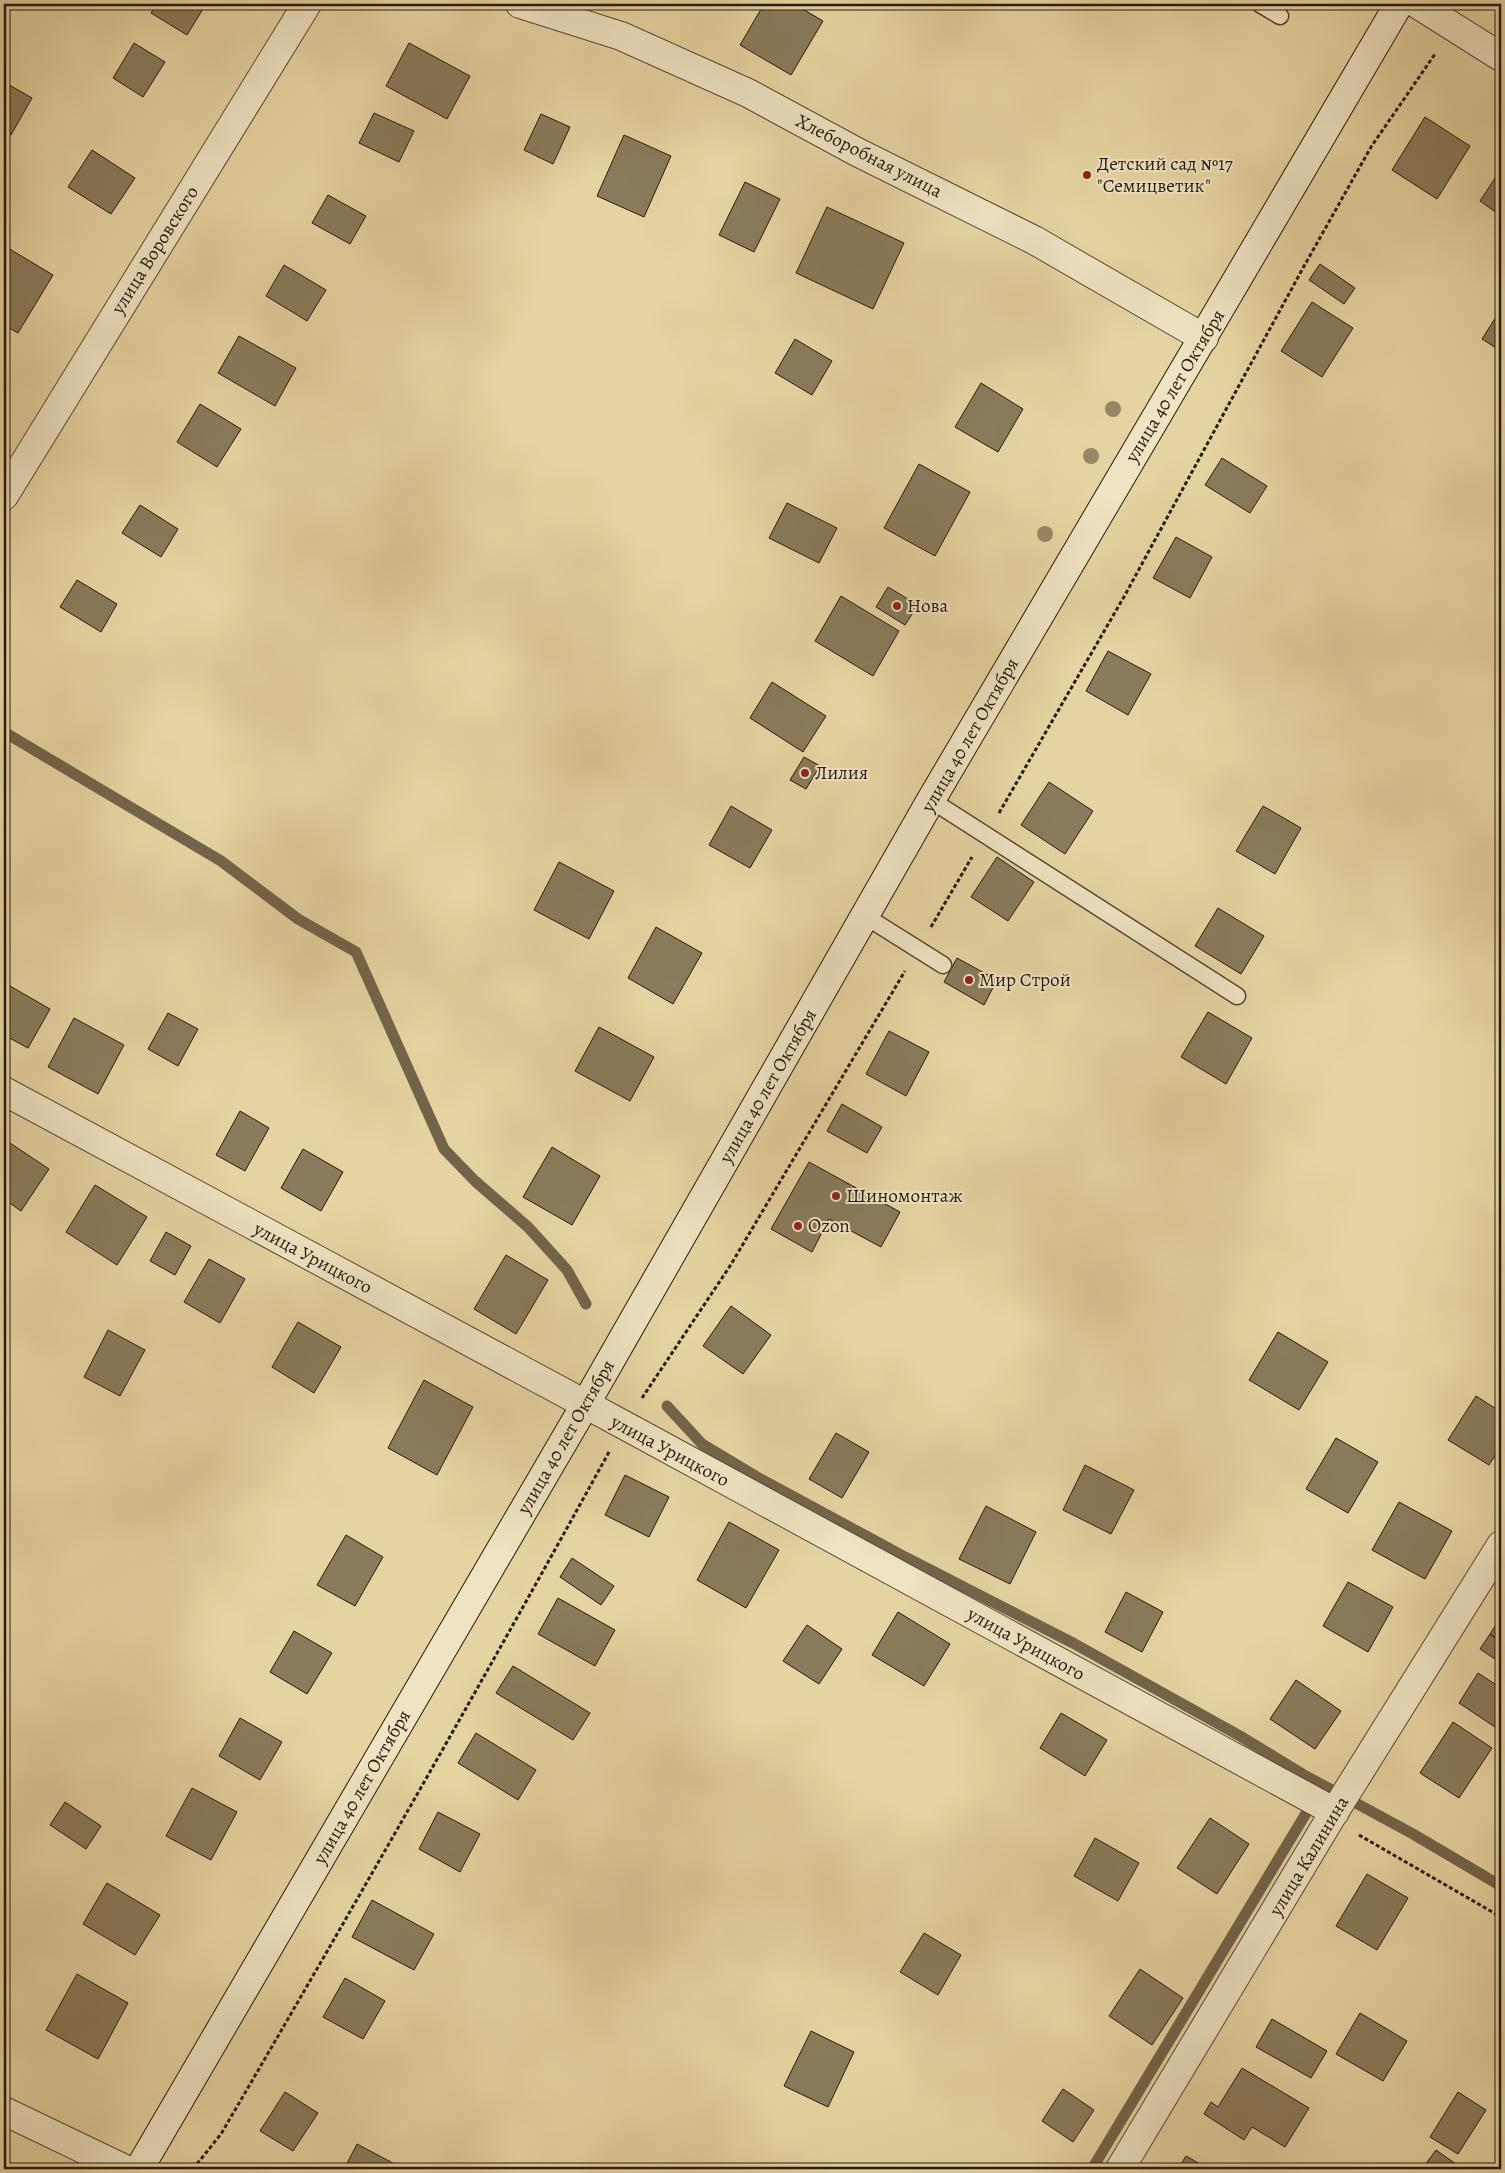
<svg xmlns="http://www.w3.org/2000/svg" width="1505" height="2173" font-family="Alegreya,serif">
	<rect width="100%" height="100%" fill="#e5d4a1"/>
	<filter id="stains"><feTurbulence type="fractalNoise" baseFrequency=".004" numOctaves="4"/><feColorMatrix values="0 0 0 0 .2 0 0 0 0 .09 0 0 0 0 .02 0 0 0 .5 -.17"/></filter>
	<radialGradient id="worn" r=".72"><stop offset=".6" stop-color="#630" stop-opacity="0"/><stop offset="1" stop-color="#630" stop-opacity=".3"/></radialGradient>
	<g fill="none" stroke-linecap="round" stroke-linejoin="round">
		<path stroke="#72644a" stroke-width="11" d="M4 732 221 861 298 919 356 952 444 1149 475 1181 528 1227 567 1270 586 1304
			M667 1406 702 1444 757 1477 905 1557 1073 1643 1240 1736 1304 1775 1413 1834 1501 1886
			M1092 2169 1314 1800"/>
	</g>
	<path fill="#897b5b" stroke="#261a10" d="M157 4H206L187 35 151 13Z
		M764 4H794L823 21 791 75 740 45Z
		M134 43 165 62 143 97 113 78Z
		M409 43 470 76 447 119 386 86Z
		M4 82 32 98 11 135 4 130Z
		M374 113 414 131 399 162 359 143Z
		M541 114 570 127 553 164 524 150Z
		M1425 117 1470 146 1437 199 1392 170Z
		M624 135 671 156 644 217 597 196Z
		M92 150 135 178 111 214 68 187Z
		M1501 169V216L1480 201Z
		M745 182 780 199 754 252 719 235Z
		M328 195 366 216 350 244 312 223Z
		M827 207 904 243 873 309 796 273Z
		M8 248 53 275 18 333 4 325V256Z
		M1320 264 1355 288 1344 304 1309 280Z
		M284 265 326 290 307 321 266 296Z
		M1312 302 1353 328 1322 377 1281 351Z
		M1501 309V351L1482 339Z
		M239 336 296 368 275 406 218 373Z
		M795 339 832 361 812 395 775 373Z
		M981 383 1023 409 998 452 955 427Z
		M200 404 241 429 217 467 177 442Z
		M1222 458 1267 486 1250 513 1205 485Z
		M919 464 970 492 935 556 884 528Z
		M787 503 837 528 819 563 769 538Z
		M140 505 178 529 161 557 122 533Z
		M1176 537 1212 557 1190 598 1153 578Z
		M77 580 117 604 101 632 60 607Z
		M888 587 918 605 905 625 876 607Z
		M841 596 899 631 873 676 815 641Z
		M1108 651 1151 674 1128 715 1086 691Z
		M772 682 826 716 803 752 750 718Z
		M804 757 820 766 806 789 790 780Z
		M1049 782 1093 811 1065 854 1021 825Z
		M731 806 772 830 750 868 709 845Z
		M1263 806 1301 828 1275 874 1236 851Z
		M997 857 1034 882 1008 921 971 897Z
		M559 862 614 891 589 939 534 910Z
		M1218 908 1264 936 1241 974 1195 946Z
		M656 927 702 953 673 1004 628 978Z
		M957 958 997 980 984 1005 944 982Z
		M10 986 50 1009 28 1048 4 1035V997Z
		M1208 1012 1252 1038 1226 1084 1181 1057Z
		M168 1013 198 1029 178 1066 148 1049Z
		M74 1018 124 1045 98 1094 48 1067Z
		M599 1027 654 1057 630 1101 575 1071Z
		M889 1031 929 1052 906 1096 866 1074Z
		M842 1104 882 1127 867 1153 827 1131Z
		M240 1111 269 1128 245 1171 216 1155Z
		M10 1143 49 1169 21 1211 4 1199V1153Z
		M552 1147 600 1176 572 1225 523 1197Z
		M303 1149 343 1172 321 1211 281 1188Z
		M809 1162 900 1212 881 1247 829 1219 812 1252 771 1229Z
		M95 1185 147 1217 117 1265 66 1232Z
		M166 1232 191 1246 175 1275 150 1261Z
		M506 1255 548 1280 516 1334 474 1309Z
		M209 1259 245 1279 220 1323 184 1302Z
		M731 1306 771 1335 743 1374 703 1346Z
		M298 1322 341 1347 314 1393 272 1367Z
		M108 1330 145 1350 120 1396 84 1377Z
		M1278 1332 1328 1362 1299 1410 1249 1380Z
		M1501 1354V1366L1496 1363Z
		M424 1380 473 1407 437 1475 388 1448Z
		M1476 1396 1501 1412V1446L1489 1465 1448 1440Z
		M836 1433 869 1452 842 1498 809 1479Z
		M1336 1438 1378 1462 1348 1513 1306 1489Z
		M1085 1465 1134 1490 1111 1534 1063 1510Z
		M625 1475 669 1497 649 1537 605 1515Z
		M1399 1502 1452 1531 1425 1579 1372 1550Z
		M986 1506 1036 1532 1010 1584 959 1559Z
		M729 1522 779 1550 746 1608 697 1580Z
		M346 1535 383 1557 355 1606 317 1585Z
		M572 1558 614 1586 601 1605 560 1577Z
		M1348 1582 1393 1607 1368 1652 1323 1626Z
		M1126 1592 1163 1612 1142 1652 1105 1632Z
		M558 1598 615 1630 595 1666 538 1634Z
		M898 1612 950 1644 924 1686 872 1655Z
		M1499 1620 1501 1621V1642L1490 1634Z
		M807 1625 842 1649 819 1684 783 1661Z
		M294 1631 332 1653 307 1694 270 1672Z
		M1490 1634 1501 1642V1663L1480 1649Z
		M513 1666 590 1713 573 1740 496 1693Z
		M1478 1673 1501 1688V1731L1459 1703Z
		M1296 1680 1341 1711 1315 1749 1270 1719Z
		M1061 1713 1107 1740 1085 1776 1040 1748Z
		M240 1718 282 1742 260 1780 219 1756Z
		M1453 1722 1492 1748 1459 1798 1420 1773Z
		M476 1733 536 1770 518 1800 458 1763Z
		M192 1788 237 1812 211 1860 166 1836Z
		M65 1802 101 1826 86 1849 50 1825Z
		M438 1812 480 1834 460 1872 419 1849Z
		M1210 1818 1249 1844 1217 1894 1177 1868Z
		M1095 1838 1139 1863 1118 1901 1074 1876Z
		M1367 1874 1408 1898 1377 1950 1336 1926Z
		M107 1883 160 1915 135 1955 83 1924Z
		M372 1900 434 1934 414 1970 352 1937Z
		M924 1933 961 1955 938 1995 900 1972Z
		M1140 1969 1183 1998 1152 2045 1109 2016Z
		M77 1974 128 2003 98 2059 46 2030Z
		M345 1978 385 2001 363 2039 323 2017Z
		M1360 2013 1407 2041 1383 2081 1336 2054Z
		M1272 2019 1327 2051 1311 2078 1256 2047Z
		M811 2031 854 2052 828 2107 784 2086Z
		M1242 2068 1309 2108 1285 2147 1252 2127 1244 2140 1204 2114 1211 2102 1218 2107Z
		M1063 2089 1094 2110 1073 2142 1042 2121Z
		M285 2092 318 2113 293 2151 260 2131Z
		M1458 2092 1486 2110 1458 2154 1430 2137Z
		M357 2144 404 2169H344Z
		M1436 2150 1463 2169H1422Z
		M1186 2156 1209 2169H1178Z"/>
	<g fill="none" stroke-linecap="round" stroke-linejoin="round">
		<defs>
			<path id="lane" d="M1260 4 1280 16
				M931 800 1237 996
				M865 916 943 965"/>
			<path id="street" d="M520 4 621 36 748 93 857 152 1034 240 1204 338
				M1417 4 1501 57
				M4 496 307 4
				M4 1091 624 1425 1335 1812
				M4 2111 125 2169
				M1120 2169 1330 1819 1501 1545"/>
			<path id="secondary" d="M139 2169 585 1405 931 800 1399 4"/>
		</defs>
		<use href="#lane" stroke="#564834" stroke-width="19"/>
		<use href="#street" stroke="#564834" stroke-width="30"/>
		<use href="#secondary" stroke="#261a10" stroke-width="30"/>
		<path stroke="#261a10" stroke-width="3" stroke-dasharray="4 2.5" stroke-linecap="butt" d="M999 813 1125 595 1303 268 1371 147 1435 54
			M931 927 972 857
			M642 1398 730 1266 905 971
			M1359 1835 1501 1917
			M193 2169 221 2134C353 1908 483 1681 609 1452"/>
		<use href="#lane" stroke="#eee3c2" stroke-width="16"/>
		<use href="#street" stroke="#eee3c2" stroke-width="28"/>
		<use href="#secondary" stroke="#eee3c2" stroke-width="28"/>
	</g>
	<g fill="#968765">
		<circle cx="1113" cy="409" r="8"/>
		<circle cx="1091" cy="456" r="8"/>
		<circle cx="1045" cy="534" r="8"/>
	</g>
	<g fill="#8f2418" stroke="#eee3c2" stroke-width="2">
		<circle cx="1087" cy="175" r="5"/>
		<circle cx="897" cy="606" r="5"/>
		<circle cx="805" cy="773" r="5"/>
		<circle cx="969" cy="980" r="5"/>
		<circle cx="836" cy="1196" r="5"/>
		<circle cx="798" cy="1226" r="5"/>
	</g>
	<g text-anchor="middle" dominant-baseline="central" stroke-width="4" stroke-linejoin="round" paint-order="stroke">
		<g font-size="19" fill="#261a10" stroke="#eee3c2">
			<text transform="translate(869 156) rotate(27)">Хлеборобная улица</text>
			<text transform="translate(155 250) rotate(-58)">улица Воровского</text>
			<text transform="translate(1175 386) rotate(-59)">улица 40 лет Октября</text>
			<text transform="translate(970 735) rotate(-60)">улица 40 лет Октября</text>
			<text transform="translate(768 1086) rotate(-60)">улица 40 лет Октября</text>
			<text transform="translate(313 1258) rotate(28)">улица Урицкого</text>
			<text transform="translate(566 1437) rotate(-60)">улица 40 лет Октября</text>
			<text transform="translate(670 1451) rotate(28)">улица Урицкого</text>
			<text transform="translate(1026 1644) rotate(29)">улица Урицкого</text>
			<text transform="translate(362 1787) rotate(-60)">улица 40 лет Октября</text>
			<text transform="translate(1309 1856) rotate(-59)">улица Калинина</text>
		</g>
		<g font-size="19" fill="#261a10" stroke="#eee3c2" text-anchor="start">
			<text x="1097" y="164">Детский сад №17<tspan x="1097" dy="22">"Семицветик"</tspan></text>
			<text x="907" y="606">Нова</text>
			<text x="815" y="773">Лилия</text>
			<text x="979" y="980">Мир Строй</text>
			<text x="846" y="1196">Шиномонтаж</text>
			<text x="808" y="1226">Ozon</text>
		</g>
	</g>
	<rect width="1505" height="2173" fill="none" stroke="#e5d4a1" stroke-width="20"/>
	<rect x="5" y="5" width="1495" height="2163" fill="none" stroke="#261a10" stroke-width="2.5"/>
	<rect x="10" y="10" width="1485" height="2153" fill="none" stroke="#261a10"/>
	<rect width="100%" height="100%" filter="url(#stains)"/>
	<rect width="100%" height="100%" fill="url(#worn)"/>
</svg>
